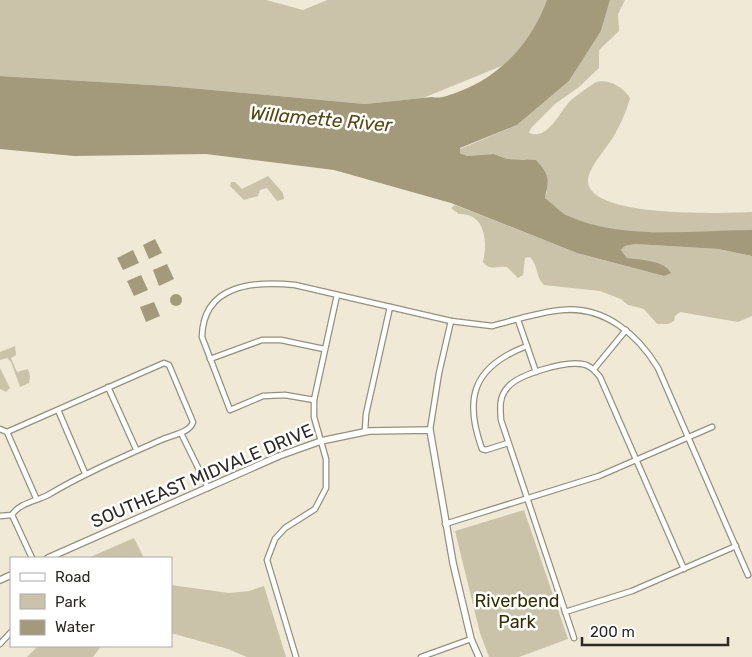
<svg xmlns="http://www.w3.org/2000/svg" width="752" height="657" viewBox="0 0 752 657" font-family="Rubik,sans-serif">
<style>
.green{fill:#cac3aa}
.water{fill:#a39a7c}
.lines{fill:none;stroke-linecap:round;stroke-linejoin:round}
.minor-casing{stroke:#95907e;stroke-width:7}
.tertiary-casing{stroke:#95907e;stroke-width:8}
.minor{stroke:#fff;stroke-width:4.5}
.tertiary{stroke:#fff;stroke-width:5.5}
.labels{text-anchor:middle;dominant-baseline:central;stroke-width:5;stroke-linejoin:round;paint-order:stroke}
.street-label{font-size:18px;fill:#2c2a23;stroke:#fff}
.park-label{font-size:18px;fill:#362c01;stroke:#fff}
.water-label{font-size:19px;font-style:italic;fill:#55470f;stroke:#fff}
</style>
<rect width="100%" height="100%" fill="#efe9d6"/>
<g class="green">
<path d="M 0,0 L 266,0 L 303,10 L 327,0 L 547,0 L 539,22 L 524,44 L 504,65 L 423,98 L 365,104 L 168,86 L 0,76 Z"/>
<path d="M 610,0 L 625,0 L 618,14 L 619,31 L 599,50 L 599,68 L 579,87 L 555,104 L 531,128 L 529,133 C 548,141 560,111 570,101 C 578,94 587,88 596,82 C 609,79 623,87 630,98 C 627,110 621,123 615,134 C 609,145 588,168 588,180 C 586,219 726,213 752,212 L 752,230 C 693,231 620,241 566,215 C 559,211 552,203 545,198 L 547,192 L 525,159 L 507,159 L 494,154 L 467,156 L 460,153 L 460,149 L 517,125 L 569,81 L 601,31 Z"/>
<path d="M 268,176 L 283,193 L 284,199 L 277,201 L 267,188 L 260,190 L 258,196 L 244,200 L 230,186 L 231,182 L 235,182 L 242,189 Z"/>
<path d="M 455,205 L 577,253 L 664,276 L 627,258 L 621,250 L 625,246 L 635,244 L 718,249 L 752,256 L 752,316 L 738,322 L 680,312 L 675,316 L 674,321 L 668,324 L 657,324 L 644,309 L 628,305 L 621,299 L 600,291 L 544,285 C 535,277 539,266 530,257 L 525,258 L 523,275 L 518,278 L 507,267 C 498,266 489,271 483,262 C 488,241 485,213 459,214 L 451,208 Z"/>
<path d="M 15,346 L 16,355 L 11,358 L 17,372 L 28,369 L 30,376 L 29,383 L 20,387 L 11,362 L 7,358 L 0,360 L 0,352 Z"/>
<path d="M 0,368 L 10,388 L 6,392 L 0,389 Z"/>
<path d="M 524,510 L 568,639 L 519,657 L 489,657 L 480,633 L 455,531 Z"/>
<path d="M 134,538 L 144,558 L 88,558 Z"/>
<path d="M 171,585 L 229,593 L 249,591 L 264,586 L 286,657 L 247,657 L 228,649 L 171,633 Z"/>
<path d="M 38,646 L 101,646 L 93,657 L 27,657 Z"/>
</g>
<g class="water">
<path d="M 547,0 L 610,0 L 601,31 L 569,81 L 517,125 L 460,148 L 460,153 L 467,156 L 494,154 L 507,159 L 536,160 C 550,176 549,178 545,198 C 552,203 559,211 566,215 C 623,241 691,230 752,230 L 752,256 L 718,249 L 635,244 L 625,246 L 621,250 L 627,258 C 641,260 664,260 671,273 L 664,276 L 577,253 L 451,203 L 334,170 L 206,154 L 74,156 L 0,149 L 0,76 L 168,86 L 365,104 L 432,97 C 441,99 449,95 458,92 C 500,77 532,42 547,0 Z"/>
<path d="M 155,239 L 162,253 L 149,259 L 143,245 Z"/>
<path d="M 133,250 L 139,263 L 123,270 L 117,258 Z"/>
<path d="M 167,264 L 174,279 L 159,286 L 153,270 Z"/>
<path d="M 141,275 L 148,290 L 134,296 L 127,281 Z"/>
<circle cx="176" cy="300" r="6"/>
<path d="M 154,302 L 160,316 L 146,322 L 140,307 Z"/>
</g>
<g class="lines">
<defs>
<g id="minor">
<path d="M 518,320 L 536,372"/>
<path d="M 210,359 L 262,340 L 281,340 L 324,349"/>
<path d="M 594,369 L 626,330"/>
<path d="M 108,387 L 136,449"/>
<path d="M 314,400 L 285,395 L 263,396 L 230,410 L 202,337 C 203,284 254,281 295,285 L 451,321 L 492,326 C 515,320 539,312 562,310 C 605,306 638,335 658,368 L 748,575"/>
<path d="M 58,410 L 85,473"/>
<path d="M 0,429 L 7,432 L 36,498"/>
<path d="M 430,430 L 439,373 L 451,321"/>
<path d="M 365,431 L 366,414 L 390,307"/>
<path d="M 7,432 L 164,363 L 169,365 L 193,422 C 190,433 171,435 161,440 C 123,457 85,473 48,495 C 37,501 19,503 12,515"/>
<path d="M 181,433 L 208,488"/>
<path d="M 508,443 L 486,450 L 482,449 C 463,397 474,366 527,346"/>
<path d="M 12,515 L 32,558"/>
<path d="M 0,516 L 12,515"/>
<path d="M 445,524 L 599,476 L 712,427"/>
<path d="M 565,612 L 632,591 L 736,546"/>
<path d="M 574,638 L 501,420 C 500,408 499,396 508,387 C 519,374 565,361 582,364 C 590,365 595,371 600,377 L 684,569"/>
<path d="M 0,644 L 11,632"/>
<path d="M 296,657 L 267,560 L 275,539 L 285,528 L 315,509 L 326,488 L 326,459 L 314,417 L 314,400 L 337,295"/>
<path d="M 421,657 L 471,639"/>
</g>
<g id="tertiary">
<path d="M 48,558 L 279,456 L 321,441 L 369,431 L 430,430 L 453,563 L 471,639 L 479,657"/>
<path d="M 0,580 L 11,575"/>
</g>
</defs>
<use href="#minor" class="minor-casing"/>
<use href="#tertiary" class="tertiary-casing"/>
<use href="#minor" class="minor"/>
<use href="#tertiary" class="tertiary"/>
</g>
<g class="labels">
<g class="street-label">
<text transform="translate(202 476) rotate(-23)">SOUTHEAST MIDVALE DRIVE</text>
</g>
<g class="park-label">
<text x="517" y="601">Riverbend<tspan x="517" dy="21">Park</tspan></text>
</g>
<g class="water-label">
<text transform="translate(321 119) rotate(5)">Willamette River</text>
</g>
</g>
<rect x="10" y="557" width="162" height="90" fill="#ffffff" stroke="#abaaa7"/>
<rect x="20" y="573" width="25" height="8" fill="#ffffff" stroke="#abaaa7"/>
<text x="55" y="582" font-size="15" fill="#2c2a23">Road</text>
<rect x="20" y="594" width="25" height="15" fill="#cac3aa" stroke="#abaaa7"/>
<text x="55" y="607" font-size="15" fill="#2c2a23">Park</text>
<rect x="20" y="620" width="25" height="15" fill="#a39a7c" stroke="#abaaa7"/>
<text x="55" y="632" font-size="15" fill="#2c2a23">Water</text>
<path d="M582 637v8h146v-8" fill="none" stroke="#2c2a23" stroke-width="2.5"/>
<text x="590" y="637" font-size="15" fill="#2c2a23" stroke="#ffffff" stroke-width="4" paint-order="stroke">200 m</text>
</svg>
